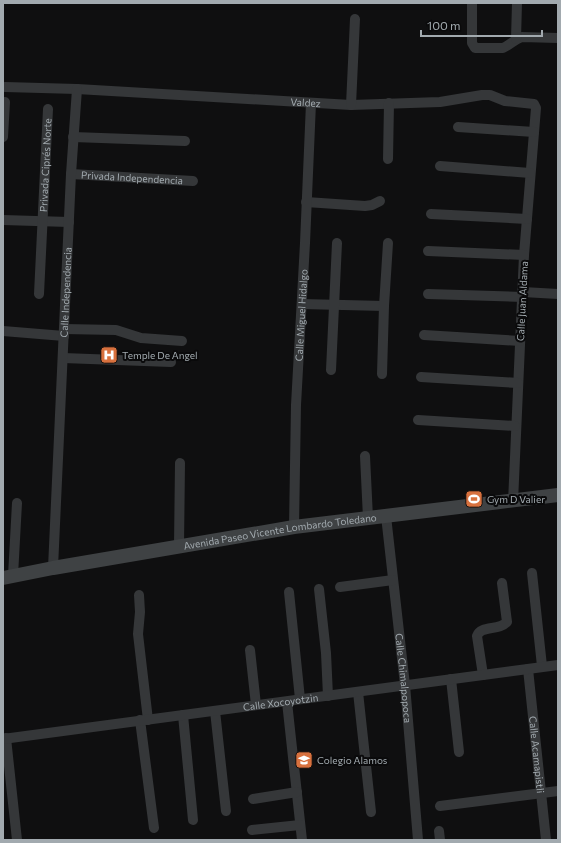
<svg xmlns="http://www.w3.org/2000/svg" width="561" height="843" viewBox="0 0 561 843" font-family="Commissioner,sans-serif">
<style>
.lines{fill:none;stroke-linecap:round;stroke-linejoin:round}
.minor{stroke:#353739;stroke-width:10}
.secondary{stroke:#3f4244;stroke-width:14}
.labels{text-anchor:middle;dominant-baseline:central;stroke-width:4;stroke-linejoin:round;paint-order:stroke}
.street-label{font-size:10px;fill:#a2aaaf;stroke:#0a0a0b}
.poi-label{font-size:10px;fill:#a2aaaf;stroke:#0a0a0b;text-anchor:start}
</style>
<rect width="100%" height="100%" fill="#0f0f10"/>
<g class="lines">
<g class="minor">
<path d="M 472,3 L 472,43 L 475,48 L 503,48 C 510,45 515,39 522,37 L 558,38"/>
<path d="M 516,39 L 517,3"/>
<path id="s1" d="M 5,87 L 77,89 L 351,105 L 440,102 L 482,95 L 490,95 L 505,101 L 534,104 L 536,108 L 524,255 L 513,502"/>
<path d="M 351,105 L 355,19"/>
<path d="M 458,127 L 534,132"/>
<path d="M 3,137 L 5,102"/>
<path d="M 73,137 L 185,141"/>
<path d="M 388,159 L 389,103"/>
<path d="M 440,166 L 530,173"/>
<path id="s2" d="M 71,174 L 193,181"/>
<path d="M 306,202 L 365,206 L 372,205 L 380,201"/>
<path d="M 431,214 L 527,219"/>
<path d="M 3,220 L 69,222"/>
<path d="M 428,251 L 524,255"/>
<path d="M 523,292 L 558,294"/>
<path id="s3" d="M 39,294 L 48,109"/>
<path d="M 428,294 L 523,297"/>
<path d="M 302,304 L 384,306"/>
<path d="M 64,329 L 116,330 L 141,338 L 182,341"/>
<path d="M 3,331 L 64,336"/>
<path d="M 424,335 L 520,341"/>
<path d="M 63,358 L 171,362"/>
<path d="M 331,370 L 337,243"/>
<path d="M 382,374 L 384,306 L 388,243"/>
<path d="M 421,377 L 518,383"/>
<path d="M 418,420 L 515,426"/>
<path d="M 365,456 L 368,518"/>
<path id="s4" d="M 386,516 L 405,685 L 418,840"/>
<path id="s5" d="M 294,527 L 296,405 L 305,243 L 311,103"/>
<path d="M 179,546 L 180,463"/>
<path id="s6" d="M 53,568 L 71,174 L 77,89"/>
<path d="M 532,573 L 542,666"/>
<path d="M 13,576 L 17,503"/>
<path d="M 340,587 L 393,580"/>
<path d="M 319,589 L 326,653 L 328,696"/>
<path d="M 289,592 L 300,699"/>
<path d="M 139,595 L 140,612 L 138,634 L 148,720"/>
<path d="M 250,650 L 256,705"/>
<path id="s7" d="M 528,669 L 546,840"/>
<path d="M 483,675 L 477,636 C 481,625 499,631 507,622 L 502,583"/>
<path d="M 451,679 L 459,752"/>
<path d="M 358,692 L 371,812"/>
<path d="M 287,702 L 302,840"/>
<path d="M 215,711 L 226,811"/>
<path d="M 183,715 L 193,820"/>
<path d="M 140,720 L 154,828"/>
<path d="M 6,738 L 17,840"/>
<path id="s8" d="M 3,739 L 558,665"/>
<path d="M 253,799 L 297,792"/>
<path d="M 440,806 L 558,791"/>
<path d="M 252,830 L 300,825"/>
<path d="M 439,831 L 440,840"/>
</g>
<path class="secondary" id="s9" d="M 3,578 L 53,568 L 294,527 L 558,495"/>
</g>
<defs>
<symbol id="hospital-square" viewBox="-11 -11 22 22"><rect x="-9" y="-9" width="18" height="18" rx="4" fill="#d8713e" stroke="#0a0a0b"/><path d="M-5-5h3v3.5h4V-5h3V5h-3V1.5h-4V5h-3Z" fill="#fff"/></symbol>
<symbol id="stadium-square" viewBox="-11 -11 22 22"><rect x="-9" y="-9" width="18" height="18" rx="4" fill="#d8713e" stroke="#0a0a0b"/><path d="M0-5a6.5 5 0 1 0 0 10a6.5 5 0 1 0 0-10ZM-3.5-1.8h7v3.6h-7Z" fill="#fff"/></symbol>
<symbol id="school-square" viewBox="-11 -11 22 22"><rect x="-9" y="-9" width="18" height="18" rx="4" fill="#d8713e" stroke="#0a0a0b"/><path d="M0-5L7-2L0 1L-7-2ZM-4 1L0 2.5L4 1V4Q0 6-4 4Z" fill="#fff"/></symbol>
</defs>
<g fill-rule="evenodd">
<use href="#hospital-square" x="99" y="345" width="20" height="20"/>
<use href="#stadium-square" x="464" y="489" width="20" height="20"/>
<use href="#school-square" x="294" y="750" width="20" height="20"/>
</g>
<g class="labels">
<g class="street-label">
<text stroke="none"><textPath href="#s1" startOffset="301">Valdez</textPath></text>
<text stroke="none"><textPath href="#s3" startOffset="129">Privada Ciprés Norte</textPath></text>
<text stroke="none"><textPath href="#s2" startOffset="61">Privada Independencia</textPath></text>
<text stroke="none"><textPath href="#s6" startOffset="276">Calle Independencia</textPath></text>
<text transform="translate(522 301) rotate(-87)">Calle Juan Aldama</text>
<text stroke="none"><textPath href="#s5" startOffset="212">Calle Miguel Hidalgo</textPath></text>
<text stroke="none"><textPath href="#s9" startOffset="281">Avenida Paseo Vicente Lombardo Toledano</textPath></text>
<text stroke="none"><textPath href="#s4" startOffset="163">Calle Chimalpopoca</textPath></text>
<text stroke="none"><textPath href="#s8" startOffset="280">Calle Xocoyotzin</textPath></text>
<text stroke="none"><textPath href="#s7" startOffset="86">Calle Acamapistli</textPath></text>
</g>
<g class="poi-label">
<text x="122" y="355">Temple De Angel</text>
<text x="487" y="499">Gym D Valier</text>
<text x="317" y="760">Colegio Alamos</text>
</g>
</g>
<rect width="561" height="843" fill="none" stroke="#a2aaaf" stroke-width="8"/>
<path d="M421 30v6h121v-6" fill="none" stroke="#a2aaaf" stroke-width="2"/>
<text x="427" y="30" font-size="12" fill="#a2aaaf" stroke="#0a0a0b" stroke-width="3" paint-order="stroke">100 m</text>
</svg>
